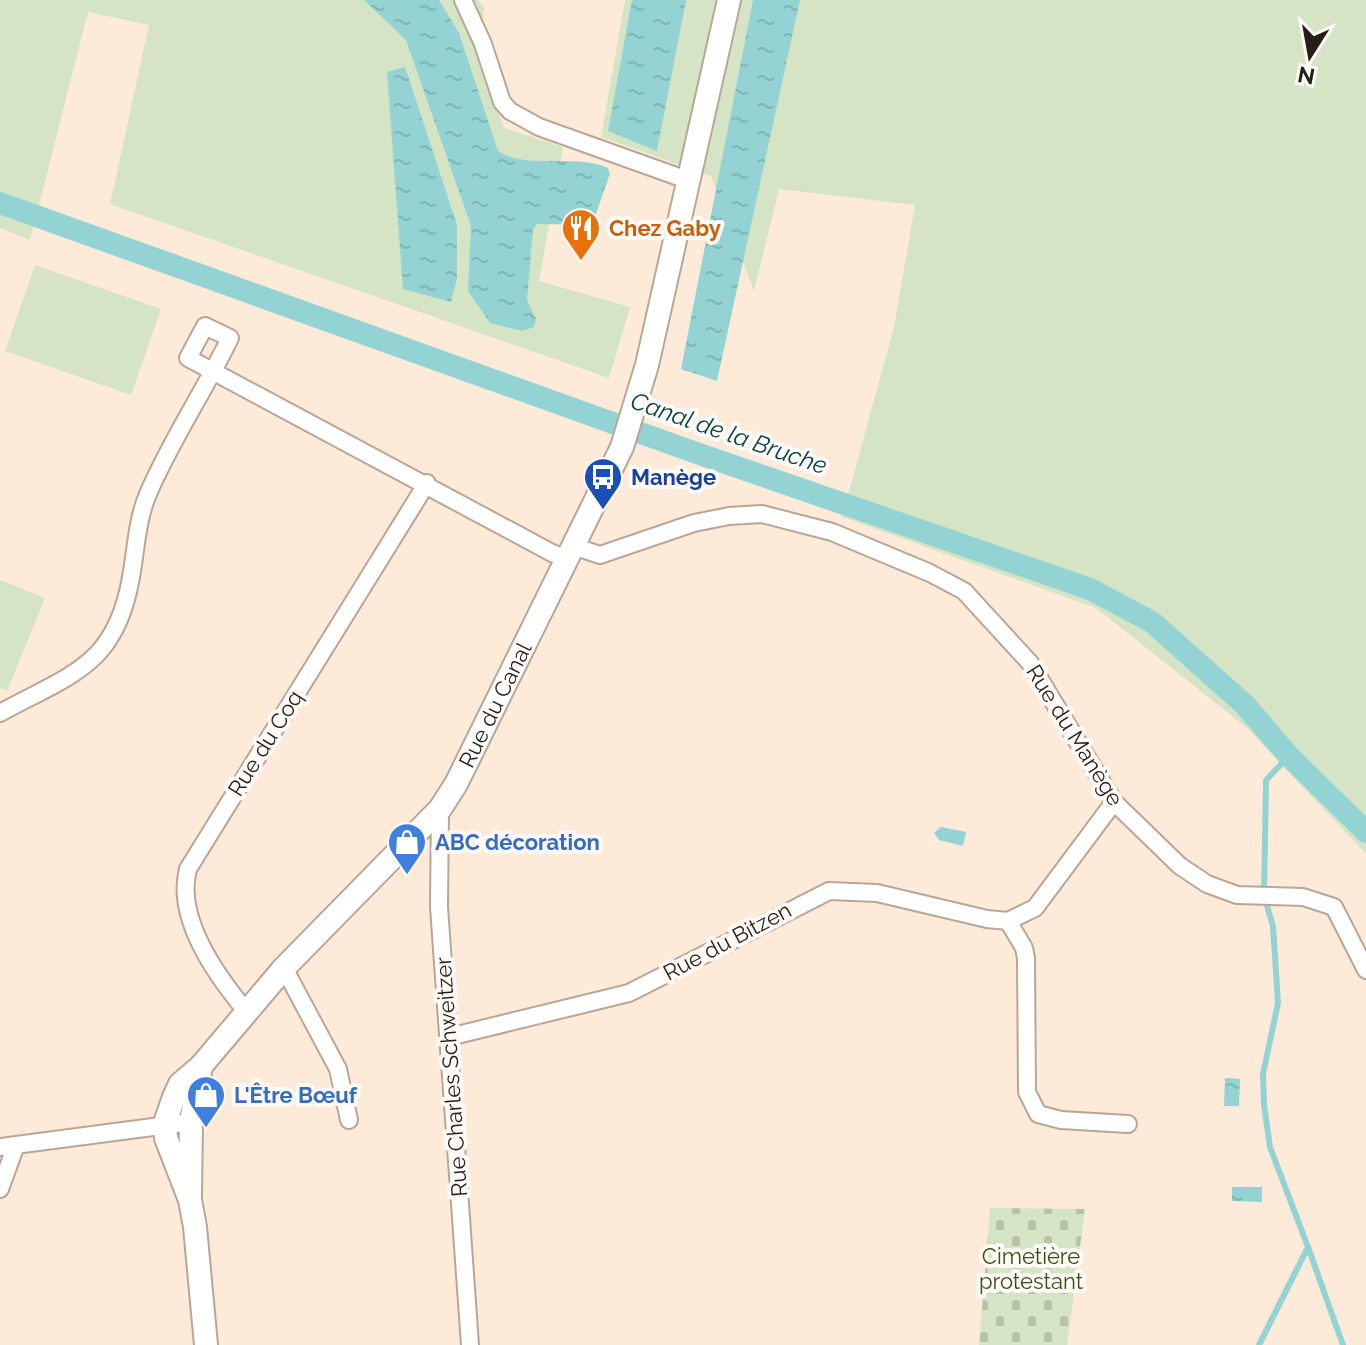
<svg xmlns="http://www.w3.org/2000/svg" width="1366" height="1345" viewBox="0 0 1366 1345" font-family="Raleway,sans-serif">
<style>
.grass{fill:#d4e4c5}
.cemetery{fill:url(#cemetery-stones)}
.water{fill:url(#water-ripples)}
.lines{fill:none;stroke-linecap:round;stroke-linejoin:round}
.stream{stroke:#94d3d3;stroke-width:6}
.canal{stroke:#94d3d3;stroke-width:22}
.street-casing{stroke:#b9a696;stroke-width:20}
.secondary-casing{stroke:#b9a696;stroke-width:26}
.street{stroke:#fff;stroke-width:16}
.secondary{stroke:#fff;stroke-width:22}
.labels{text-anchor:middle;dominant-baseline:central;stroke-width:8;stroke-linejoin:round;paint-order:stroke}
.food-label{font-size:22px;font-weight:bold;fill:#c56008;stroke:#fffaf7;text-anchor:start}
.transit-label{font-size:22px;font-weight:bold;fill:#164399;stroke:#fffaf7;text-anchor:start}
.street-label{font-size:22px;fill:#261f19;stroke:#fffaf7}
.shop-label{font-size:22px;font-weight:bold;fill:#366cbe;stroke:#fffaf7;text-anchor:start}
.park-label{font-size:22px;fill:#375112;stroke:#fffaf7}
.water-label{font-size:24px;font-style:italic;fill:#074344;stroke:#fffaf7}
</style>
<defs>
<pattern id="cemetery-stones" width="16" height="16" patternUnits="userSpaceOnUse" patternTransform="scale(2)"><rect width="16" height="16" fill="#d4e4c5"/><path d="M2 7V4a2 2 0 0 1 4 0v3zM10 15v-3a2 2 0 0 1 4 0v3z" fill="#b6c3a9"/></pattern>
<pattern id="water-ripples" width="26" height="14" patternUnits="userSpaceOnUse" patternTransform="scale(2)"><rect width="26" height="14" fill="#94d3d3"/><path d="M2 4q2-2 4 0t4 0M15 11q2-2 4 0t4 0" fill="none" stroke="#7fb5b5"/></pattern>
</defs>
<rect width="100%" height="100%" fill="#feead9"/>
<g class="grass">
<path d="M 0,0 L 478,0 L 484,8 L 480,63 L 504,128 L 563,147 L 539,281 L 630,307 L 609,378 L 110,204 L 149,25 L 88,12 L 30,240 L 0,228 Z"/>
<path d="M 625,0 L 1366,0 L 1366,854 L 1246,727 L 1096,608 L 842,517 L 894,327 L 915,205 L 779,189 L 754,291 L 711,176 L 601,137 Z"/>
<path d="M 35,265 L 161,309 L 131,395 L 5,351 Z"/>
<path d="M 0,580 L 45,598 L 7,691 L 0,688 Z"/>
</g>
<path class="cemetery" d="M 990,1208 L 1085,1209 L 1067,1345 L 979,1345 Z"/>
<g class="water">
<path d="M 364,0 L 439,0 L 459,33 L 498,151 C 524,170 576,153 608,168 L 610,174 L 592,225 L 537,224 L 533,230 L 527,300 L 536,319 L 534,327 L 522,331 L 490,323 L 468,291 L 471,226 L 406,40 Z"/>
<path d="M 632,0 L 686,0 L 657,151 L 608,131 Z"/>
<path d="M 753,0 L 800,0 L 717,381 L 681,369 Z"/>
<path d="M 405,67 L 457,225 L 457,278 L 451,302 L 403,289 L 387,72 Z"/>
<path d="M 941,827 L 966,832 L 963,846 L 939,840 L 934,833 Z"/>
<path d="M 1225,1078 L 1240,1079 L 1239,1106 L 1224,1106 Z"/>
<path d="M 1232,1187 L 1262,1187 L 1262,1202 L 1232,1201 Z"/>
</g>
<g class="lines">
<g class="stream">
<path d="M 1308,1247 L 1343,1345"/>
<path d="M 1259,1345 L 1308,1247 L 1270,1147 L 1264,1105 L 1263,1074 L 1278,1003 L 1273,926 L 1264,896 L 1266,780 L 1289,756"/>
</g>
<path class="canal" d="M 0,203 L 688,450 L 1090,589 L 1152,622 L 1245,705 L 1289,756 L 1366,832"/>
<defs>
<g id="street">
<path d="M 463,0 L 483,44 L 502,102 L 510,111 L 539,127 L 690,181"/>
<path d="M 573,546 L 600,555 L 694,523 L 729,516 L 762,514 L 832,532 L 930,573 L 964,591 L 1030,663 L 1114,802 L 1180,866 L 1207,884 L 1237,895 L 1303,897 L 1334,907 L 1366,970"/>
<path d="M 0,713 C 71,674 116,666 131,577 C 136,550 137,519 148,494 C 171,440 205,390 230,338 L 205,326 L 188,358 L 214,372 L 552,553 L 567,559"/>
<path d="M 440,809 L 439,907 L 470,1345"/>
<path d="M 1008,921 L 1024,948 L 1026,958 L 1027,1092 L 1038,1114 L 1061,1120 L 1128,1124"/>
<path d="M 284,968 L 338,1069 L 349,1120"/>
<path d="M 246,1011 C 216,975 175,918 188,869 L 427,483"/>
<path d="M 449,1037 L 629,993 L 829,891 L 877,893 L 987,919 L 1008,921 L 1035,908 L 1114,802"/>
<path d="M 0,1147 L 191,1122"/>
<path d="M 0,1189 L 15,1148"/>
</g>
<g id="secondary">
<path d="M 190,1195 L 191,1122 L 201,1066"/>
<path id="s1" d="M 206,1345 L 195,1227 L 190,1200 L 166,1138 L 165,1123 L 174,1097 L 180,1084 L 201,1066 L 284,968 L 440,809 L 456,784 L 622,447 L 647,365 L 729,0"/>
</g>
</defs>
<use href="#street" class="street-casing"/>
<use href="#secondary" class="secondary-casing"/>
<use href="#street" class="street"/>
<use href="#secondary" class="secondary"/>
</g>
<defs>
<symbol id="restaurant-pin" viewBox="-11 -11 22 30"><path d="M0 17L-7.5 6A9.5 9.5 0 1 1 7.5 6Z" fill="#e8710a" stroke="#fffaf7"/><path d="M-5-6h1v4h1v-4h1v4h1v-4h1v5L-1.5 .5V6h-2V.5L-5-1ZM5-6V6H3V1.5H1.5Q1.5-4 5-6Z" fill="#fff"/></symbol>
<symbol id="bus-pin" viewBox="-11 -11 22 30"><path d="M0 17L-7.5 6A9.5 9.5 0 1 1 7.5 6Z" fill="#1a4fb4" stroke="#fffaf7"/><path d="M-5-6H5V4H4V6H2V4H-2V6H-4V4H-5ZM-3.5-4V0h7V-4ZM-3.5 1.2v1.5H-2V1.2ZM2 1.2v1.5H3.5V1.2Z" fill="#fff"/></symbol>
<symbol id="shop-pin" viewBox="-11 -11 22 30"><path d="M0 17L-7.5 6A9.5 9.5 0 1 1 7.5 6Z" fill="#3f7fe0" stroke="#fffaf7"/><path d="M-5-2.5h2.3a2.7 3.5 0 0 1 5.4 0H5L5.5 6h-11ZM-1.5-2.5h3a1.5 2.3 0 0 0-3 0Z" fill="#fff"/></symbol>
</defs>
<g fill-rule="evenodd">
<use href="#restaurant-pin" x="559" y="206" width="44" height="60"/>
<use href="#bus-pin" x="581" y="455" width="44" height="60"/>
<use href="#shop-pin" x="385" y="820" width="44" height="60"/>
<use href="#shop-pin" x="184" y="1073" width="44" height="60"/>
</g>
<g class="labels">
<g class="food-label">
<text x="609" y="228">Chez Gaby</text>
</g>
<g class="transit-label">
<text x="631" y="477">Manège</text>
</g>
<g class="street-label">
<text stroke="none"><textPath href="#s1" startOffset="766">Rue du Canal</textPath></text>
<text transform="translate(1075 735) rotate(58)">Rue du Manège</text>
<text transform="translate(265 743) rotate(-58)">Rue du Coq</text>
<text transform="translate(727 941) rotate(-28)">Rue du Bitzen</text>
<text transform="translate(451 1077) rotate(-94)">Rue Charles Schweitzer</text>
</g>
<g class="shop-label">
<text x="435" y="842">ABC décoration</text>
<text x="234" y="1095">L'Être Bœuf</text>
</g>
<g class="park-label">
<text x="1031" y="1256">Cimetière<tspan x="1031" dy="25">protestant</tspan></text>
</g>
<g class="water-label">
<text transform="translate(729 433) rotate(19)">Canal de la Bruche</text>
</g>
</g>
<g transform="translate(1310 56) rotate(191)" stroke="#fffaf7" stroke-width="6" paint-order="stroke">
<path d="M0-6L14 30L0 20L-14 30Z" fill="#261f19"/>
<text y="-12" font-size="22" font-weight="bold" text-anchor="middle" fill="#261f19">N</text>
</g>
</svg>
